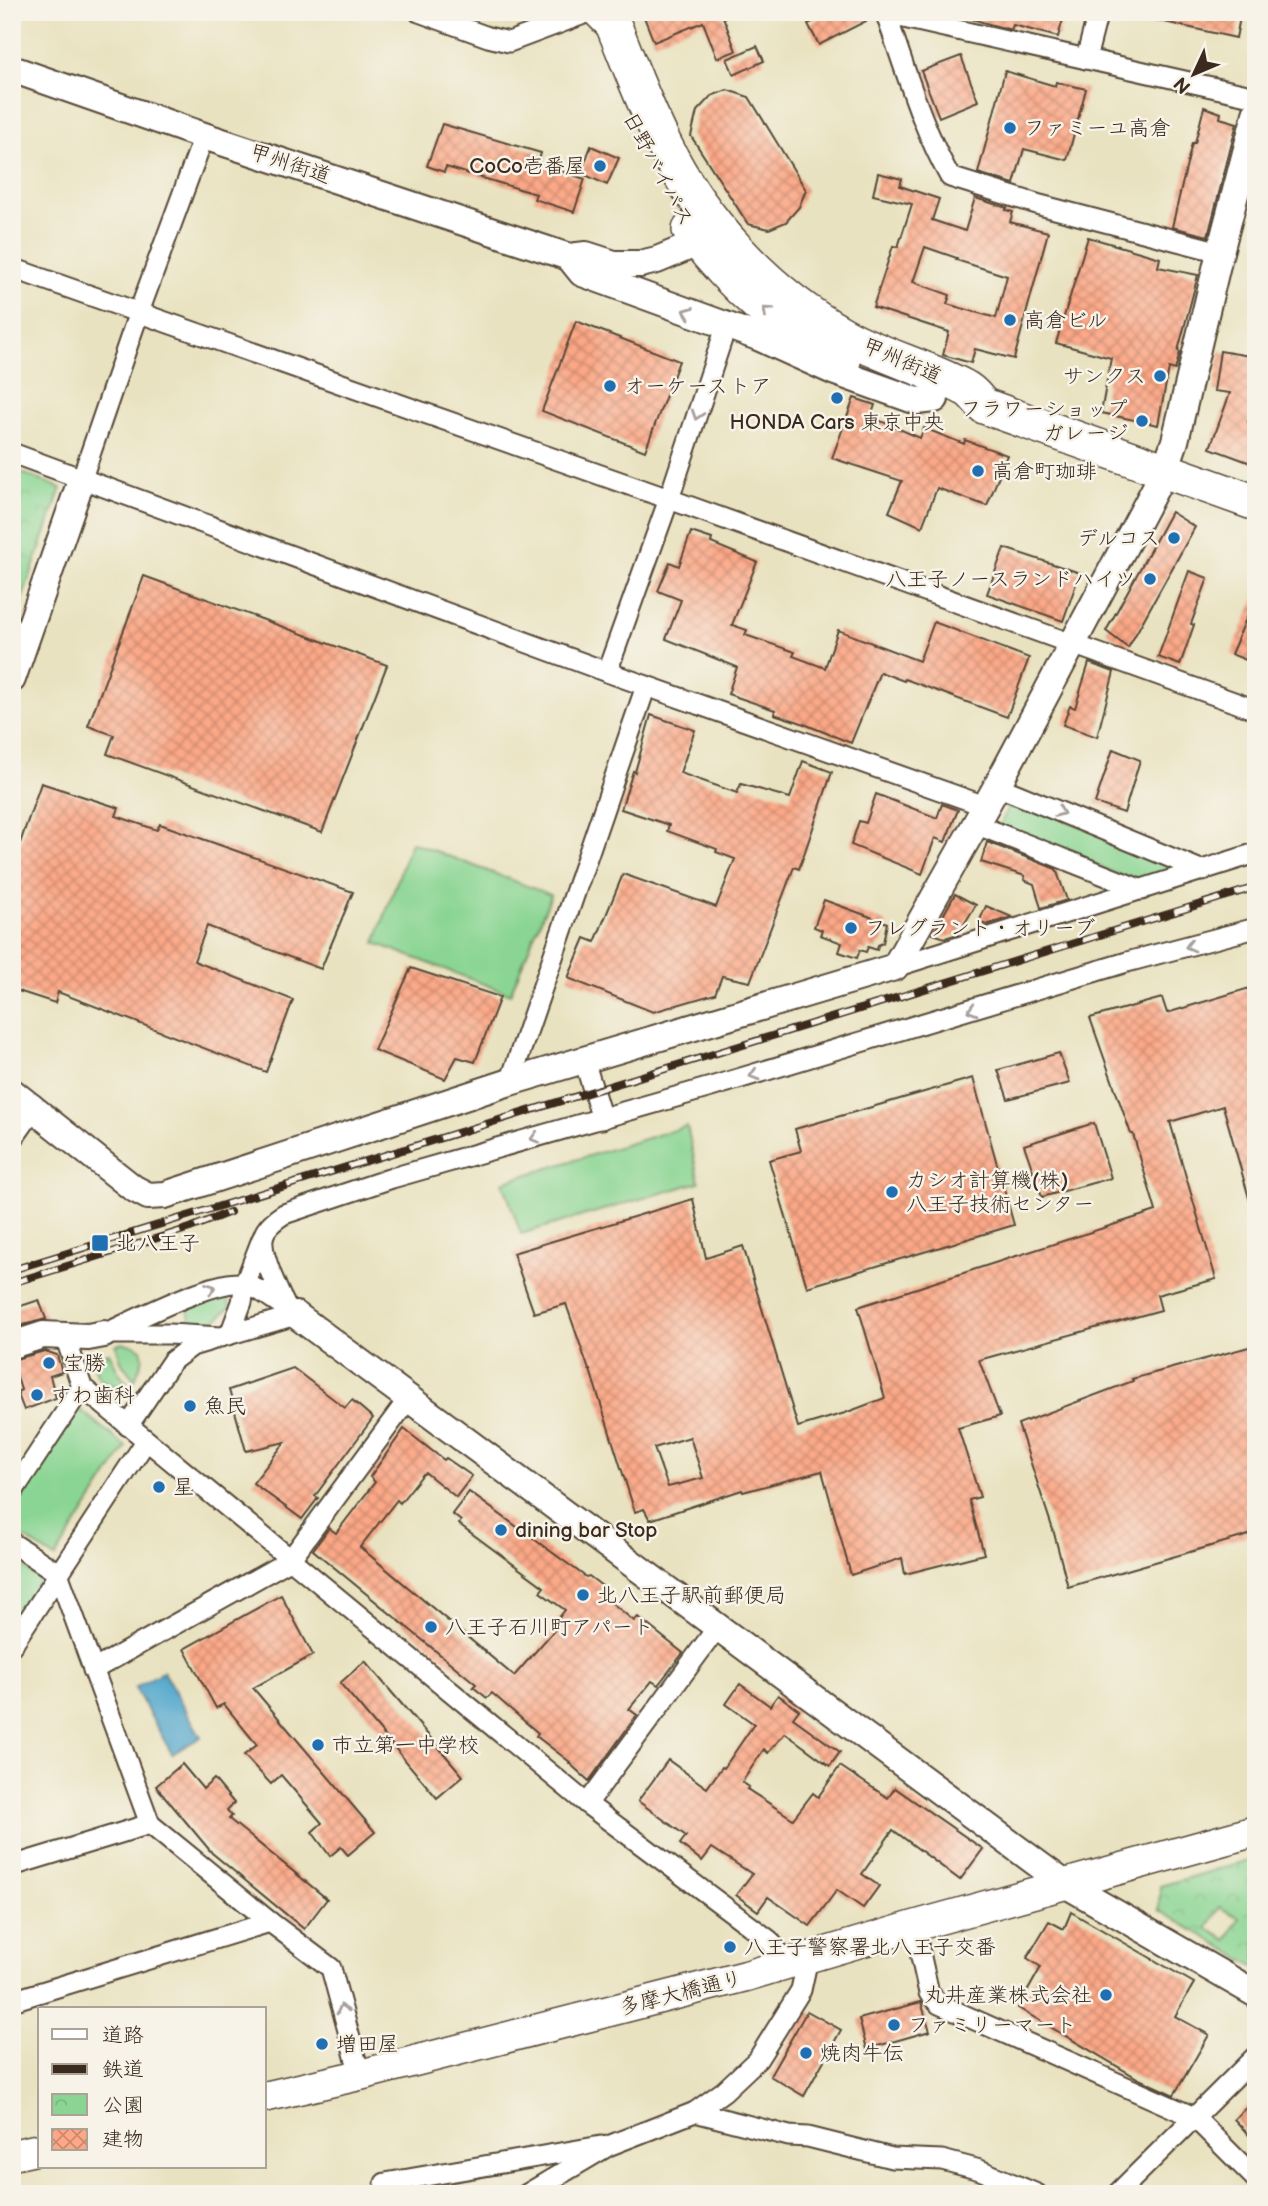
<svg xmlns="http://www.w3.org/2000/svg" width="1268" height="2206" viewBox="0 0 1268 2206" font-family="'Balsamiq Sans','Klee One',sans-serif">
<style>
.grass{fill:#8ad593;stroke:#628058;stroke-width:2}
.park{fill:url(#park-crowns);stroke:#628058;stroke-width:2;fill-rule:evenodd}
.water{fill:#4fa6cc;stroke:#456875;stroke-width:2}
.building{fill:url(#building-cross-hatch);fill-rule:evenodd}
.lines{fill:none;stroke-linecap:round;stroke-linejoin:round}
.street-casing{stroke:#554636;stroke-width:23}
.secondary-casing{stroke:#554636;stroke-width:30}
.primary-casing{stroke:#554636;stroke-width:33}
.highway-casing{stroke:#554636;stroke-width:38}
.street{stroke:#fff;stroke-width:19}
.secondary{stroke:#fff;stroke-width:26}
.primary{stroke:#fff;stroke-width:30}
.highway{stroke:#fff;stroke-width:35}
.rail-casing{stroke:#3b2a1e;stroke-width:8}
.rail{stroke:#f7f3e8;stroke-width:5;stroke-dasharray:16;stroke-linecap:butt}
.oneway{stroke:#a79f9a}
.poi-dot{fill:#1f6fb2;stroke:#f7f3e8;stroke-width:2.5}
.labels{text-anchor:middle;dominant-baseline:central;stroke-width:5;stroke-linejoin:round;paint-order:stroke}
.poi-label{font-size:21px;fill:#3b2a1e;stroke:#f7f3e8;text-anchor:start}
.street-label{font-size:21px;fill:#3b2a1e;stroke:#f7f3e8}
</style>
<defs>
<pattern id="park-crowns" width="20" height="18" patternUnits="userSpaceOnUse" patternTransform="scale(1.75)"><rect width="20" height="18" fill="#8ad593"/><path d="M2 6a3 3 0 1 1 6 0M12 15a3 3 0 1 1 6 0" fill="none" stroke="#78b77e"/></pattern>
<pattern id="building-cross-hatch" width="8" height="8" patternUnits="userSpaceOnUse" patternTransform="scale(1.75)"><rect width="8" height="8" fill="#fca887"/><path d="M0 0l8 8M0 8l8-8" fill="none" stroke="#cd896e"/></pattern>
</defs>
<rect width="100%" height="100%" fill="#f7f3e8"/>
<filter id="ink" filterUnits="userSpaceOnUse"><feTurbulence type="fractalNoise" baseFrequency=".0143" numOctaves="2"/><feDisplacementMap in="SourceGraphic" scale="14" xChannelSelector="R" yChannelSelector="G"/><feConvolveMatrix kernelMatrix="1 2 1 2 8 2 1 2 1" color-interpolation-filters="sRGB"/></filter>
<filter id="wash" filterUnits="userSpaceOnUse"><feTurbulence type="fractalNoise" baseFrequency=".00686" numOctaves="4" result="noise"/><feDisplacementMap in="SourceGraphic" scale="28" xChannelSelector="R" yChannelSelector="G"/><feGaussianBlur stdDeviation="1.57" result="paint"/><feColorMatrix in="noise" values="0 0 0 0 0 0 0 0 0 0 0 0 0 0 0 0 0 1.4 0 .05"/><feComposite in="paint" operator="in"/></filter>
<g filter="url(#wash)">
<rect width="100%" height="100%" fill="#e9e2c0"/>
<g class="grass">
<path d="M 1011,798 L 1182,867 L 1137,882 L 1000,827 Z"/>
<path d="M 411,842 L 551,895 L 510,994 L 375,943 Z"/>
<path d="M 687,1126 L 699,1182 L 521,1234 L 503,1182 Z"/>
<path d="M 211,1297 L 227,1297 L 230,1307 L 215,1321 L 199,1326 L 190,1319 L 188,1308 Z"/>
<path d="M 122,1343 L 134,1345 L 141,1349 L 143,1358 L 135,1380 L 122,1364 L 116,1345 Z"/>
<path d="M 109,1352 L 118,1371 L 130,1387 C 110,1387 89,1381 97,1356 Z"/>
<path d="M 79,1409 L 126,1447 L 55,1558 L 12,1530 L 12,1513 Z"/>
<path d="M 12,1558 L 40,1580 L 12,1624 Z"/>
</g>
<g class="park">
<path d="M 12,469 L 61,488 L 12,628 Z"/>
<path d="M 1256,1858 L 1256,1967 L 1159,1910 L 1160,1886 ZM 1220,1907 L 1239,1918 L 1226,1940 L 1207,1928 Z"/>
</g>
<path class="water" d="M 163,1671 L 201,1737 L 172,1754 L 135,1688 Z"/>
<g id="blocks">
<g class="building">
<path d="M 642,12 L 726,12 L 722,14 L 736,51 L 717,58 L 703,22 L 654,42 Z"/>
<path d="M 833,12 L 873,12 L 874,17 L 819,45 L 808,24 Z"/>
<path d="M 962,12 L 1065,12 L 1058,37 L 1013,25 L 1011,30 L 989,24 L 962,16 Z"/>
<path d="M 1151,12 L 1241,12 L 1236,38 L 1151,19 Z"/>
<path d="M 757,46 L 764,61 L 734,75 L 727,59 Z"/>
<path d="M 961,56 L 978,101 L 939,117 L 921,71 Z"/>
<path d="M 1005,71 L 1055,86 L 1056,82 L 1086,89 L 1067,160 L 1024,149 L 1014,184 L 978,173 Z"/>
<path d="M 727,90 L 749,97 L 806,190 L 799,207 L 786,222 L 769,229 L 748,224 L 691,136 L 697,111 L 711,96 Z"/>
<path d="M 1204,107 L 1221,113 L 1220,118 L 1237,123 L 1208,236 L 1172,227 L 1192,143 L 1195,143 Z"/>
<path d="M 442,124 L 541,153 L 538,164 L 585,179 L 574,212 L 534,199 L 536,194 L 446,167 L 444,172 L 427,166 Z"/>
<path d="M 591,146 L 619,158 L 607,185 L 581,173 Z"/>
<path d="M 878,173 L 902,179 L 900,186 L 939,199 L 932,220 L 965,231 L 975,198 L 1007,208 L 1006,210 L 1013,212 L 1010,222 L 1048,232 L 1014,359 L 975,349 L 971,363 L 943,355 L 949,332 L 873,307 L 893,246 L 898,247 L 912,204 L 873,195 ZM 925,247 L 957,258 L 956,260 L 1007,276 L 996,318 L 947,304 L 950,295 L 913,282 Z"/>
<path d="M 1088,237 L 1160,258 L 1158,267 L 1198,275 L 1178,351 L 1180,352 L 1175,370 L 1169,368 L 1158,425 L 1101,413 L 1111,358 L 1056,343 Z"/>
<path d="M 576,321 L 679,361 L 645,451 L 542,411 Z"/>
<path d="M 1220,351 L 1256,357 L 1256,392 L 1248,422 L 1256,424 L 1256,465 L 1210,448 L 1230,393 L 1214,391 Z"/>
<path d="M 854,398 L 875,405 L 871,417 L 920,438 L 924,428 L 964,444 L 965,440 L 1007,455 L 987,506 L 937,488 L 922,527 L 889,512 L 902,481 L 832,458 Z"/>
<path d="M 1171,512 L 1195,527 L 1128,648 L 1106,631 Z"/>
<path d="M 691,532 L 712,539 L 711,543 L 757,562 L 732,625 L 747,630 L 745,635 L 795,652 L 793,656 L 825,668 L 838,630 L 919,661 L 934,622 L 1029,658 L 1007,717 L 905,679 L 904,681 L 880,672 L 851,743 L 799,722 L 774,714 L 775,710 L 728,694 L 737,667 L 666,639 L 681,600 L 658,591 L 670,562 L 679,566 Z"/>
<path d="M 1004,548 L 1080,573 L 1063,621 L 987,594 Z"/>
<path d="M 1189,571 L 1208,578 L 1191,624 L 1194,625 L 1180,665 L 1158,657 Z"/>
<path d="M 144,576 L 387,665 L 322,832 L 107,754 L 114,735 L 88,726 Z"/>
<path d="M 1256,596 L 1256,664 L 1231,654 Z"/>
<path d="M 1089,663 L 1114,672 L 1097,737 L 1063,725 L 1070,706 L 1075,708 Z"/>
<path d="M 651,715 L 695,730 L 680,773 L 737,793 L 741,784 L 790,798 L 803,761 L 832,772 L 799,869 L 794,867 L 750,982 L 722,976 L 715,994 L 653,1012 L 568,978 L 585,938 L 595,942 L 623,874 L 716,907 L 735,859 L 716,852 L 717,849 L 667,831 L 669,825 L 621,809 L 633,771 L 635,772 Z"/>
<path d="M 1113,749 L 1140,760 L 1124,813 L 1095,803 Z"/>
<path d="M 41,783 L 119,808 L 116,816 L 157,830 L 160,824 L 353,892 L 321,969 L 207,926 L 194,961 L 293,1000 L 266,1072 L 58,992 L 55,1003 L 12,989 L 12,866 Z"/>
<path d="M 876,794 L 937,818 L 942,804 L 958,810 L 945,842 L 935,838 L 922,874 L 851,845 L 859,821 L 866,823 Z"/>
<path d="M 987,842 L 1056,869 L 1067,900 L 1041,908 L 1034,884 L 1024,880 L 1025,876 L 981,862 Z"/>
<path d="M 955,894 L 976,905 L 958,934 L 945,938 L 933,934 Z"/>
<path d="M 824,900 L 887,923 L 883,943 L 878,945 L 877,950 L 868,947 L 866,952 L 860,950 L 857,958 L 839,952 L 842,943 L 820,935 L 822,930 L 814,927 Z"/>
<path d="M 986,906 L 1012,917 L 986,925 L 979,922 Z"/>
<path d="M 411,968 L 500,997 L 475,1062 L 457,1057 L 445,1079 L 374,1050 Z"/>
<path d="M 1256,986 L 1256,1204 L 1251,1205 L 1223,1106 L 1170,1122 L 1216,1279 L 1157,1295 L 1161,1310 L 979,1360 L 1000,1416 L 958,1428 L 980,1497 L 969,1500 L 984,1554 L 905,1574 L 902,1558 L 851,1575 L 822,1471 L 743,1492 L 742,1490 L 650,1520 L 644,1509 L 635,1512 L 590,1370 L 589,1370 L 566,1304 L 534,1313 L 513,1253 L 693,1199 L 706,1258 L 743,1246 L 798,1427 L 845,1413 L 885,1398 L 858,1307 L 1156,1211 L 1133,1134 L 1131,1134 L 1090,1018 L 1162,998 L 1167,1013 ZM 690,1437 L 703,1478 L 668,1487 L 654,1448 Z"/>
<path d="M 1059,1053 L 1070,1083 L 1008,1099 L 998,1070 Z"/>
<path d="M 973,1078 L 1014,1225 L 807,1287 L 769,1160 L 801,1151 L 795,1129 Z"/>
<path d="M 1094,1123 L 1111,1178 L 1042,1197 L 1024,1145 Z"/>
<path d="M 39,1300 L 46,1319 L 12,1328 L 12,1309 Z"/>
<path d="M 1256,1345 L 1256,1533 L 1068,1587 L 1054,1533 L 1018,1424 L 1133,1381 L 1132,1379 Z"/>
<path d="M 45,1351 L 57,1355 L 62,1372 L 50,1376 L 56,1398 L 24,1410 L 17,1392 L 21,1390 L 12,1360 Z"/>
<path d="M 293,1368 L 345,1408 L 352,1400 L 373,1418 L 315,1496 L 318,1498 L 302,1519 L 253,1483 L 285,1442 L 246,1451 L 229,1390 Z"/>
<path d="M 404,1429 L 444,1460 L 446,1458 L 472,1476 L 456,1497 L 426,1473 L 423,1474 L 400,1503 L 397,1500 L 360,1547 L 514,1676 L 557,1627 L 554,1624 L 565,1610 L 540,1592 L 544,1587 L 459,1524 L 461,1521 L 452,1514 L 469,1492 L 586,1577 L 589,1576 L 606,1589 L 601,1594 L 634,1621 L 638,1617 L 683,1653 L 658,1685 L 652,1681 L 629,1709 L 637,1715 L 589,1781 L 569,1763 L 570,1762 L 536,1736 L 538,1733 L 492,1693 L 487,1698 L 473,1687 L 476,1684 L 313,1550 L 329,1528 L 336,1533 L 375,1482 L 370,1477 Z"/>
<path d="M 281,1595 L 313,1655 L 253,1688 L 375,1832 L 348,1855 L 341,1847 L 330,1856 L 312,1832 L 322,1823 L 281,1775 L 271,1784 L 244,1755 L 257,1745 L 224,1704 L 216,1708 L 184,1649 Z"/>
<path d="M 365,1661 L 463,1776 L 437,1798 L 340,1683 Z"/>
<path d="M 740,1684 L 770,1706 L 778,1695 L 799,1710 L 793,1718 L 840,1752 L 830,1766 L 785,1733 L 768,1753 L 764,1749 L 742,1782 L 749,1787 L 747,1789 L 793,1819 L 813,1793 L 818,1797 L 840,1766 L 888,1798 L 895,1788 L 983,1849 L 960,1880 L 893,1830 L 862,1874 L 879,1886 L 863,1908 L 837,1890 L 810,1926 L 768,1897 L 758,1911 L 736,1895 L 752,1874 L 712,1848 L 702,1861 L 680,1844 L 686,1836 L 638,1801 L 668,1760 L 707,1788 L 722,1767 L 724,1768 L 754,1724 L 726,1704 Z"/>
<path d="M 182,1764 L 203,1789 L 214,1779 L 234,1803 L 227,1810 L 232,1816 L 229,1819 L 327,1899 L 304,1929 L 212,1853 L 156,1786 Z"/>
<path d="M 1071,1912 L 1194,1983 L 1175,2016 L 1209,2035 L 1174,2095 L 1139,2079 L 1018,2008 L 1041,1967 L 1027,1958 L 1049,1921 L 1064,1929 Z"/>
<path d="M 921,2002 L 930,2031 L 867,2049 L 859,2019 Z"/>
<path d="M 807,2011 L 841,2030 L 804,2096 L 770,2076 Z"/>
<path d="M 1256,2098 L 1256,2143 L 1234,2119 Z"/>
</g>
</g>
</g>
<g filter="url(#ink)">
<use href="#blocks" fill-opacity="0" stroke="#554636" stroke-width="2"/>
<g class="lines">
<defs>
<g id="street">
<path d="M 419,12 L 488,37 L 509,42 L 589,12"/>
<path d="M 885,12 C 905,67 921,126 950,177 L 1040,205 L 1220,252"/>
<path d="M 886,14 L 1256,97"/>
<path d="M 1086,59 L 1098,12"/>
<path d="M 12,268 L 669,499 L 1256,710"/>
<path d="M 12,453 L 607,672 L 985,806"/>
<path d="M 82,478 L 139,312 L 204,136"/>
<path d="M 607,672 L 669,499 L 726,327"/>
<path d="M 997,786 L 1203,871"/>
<path d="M 975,824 L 1142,890"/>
<path d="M 895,967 L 1256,853"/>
<path d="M 584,1060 L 602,1119"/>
<path d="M 510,1082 L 646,686"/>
<path d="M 287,1309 C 279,1294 261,1255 263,1239 C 264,1228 276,1219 284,1214 L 392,1178 L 711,1087 L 1127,962 L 1256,928"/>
<path d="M 104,1334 C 131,1322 221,1275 246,1284 C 259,1288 276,1302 288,1309"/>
<path d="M 112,1334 L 169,1334 L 221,1337 L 296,1315"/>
<path d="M 230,1334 L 242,1302 L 245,1283 L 262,1239"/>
<path d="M 65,1336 L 82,1387 L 587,1804 L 769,1940 L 788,1964"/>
<path d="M 128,1426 L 172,1361 L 192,1346 L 212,1340"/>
<path d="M 12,1493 L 82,1387"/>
<path d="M 12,1543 L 58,1573 L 150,1824 L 270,1922 L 331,1968 L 360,2075"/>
<path d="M 12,1645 L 146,1441"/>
<path d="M 93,1670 L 290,1560 L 409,1398"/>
<path d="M 587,1804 L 717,1628"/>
<path d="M 12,1866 L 150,1824"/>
<path d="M 914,1926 L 929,1993 L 939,2004 L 1194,2117 L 1256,2179"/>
<path d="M 12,2001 L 270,1922"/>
<path d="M 695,2112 L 789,2136 L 808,2137 L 892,2158 L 942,2160 L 980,2170 L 1037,2194"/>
<path d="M 385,2183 L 601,2146"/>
<path d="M 527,2194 L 608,2146 L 695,2112 L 724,2091 L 758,2059 L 801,1990 L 808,1958"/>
<path d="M 1117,2194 L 1256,2056"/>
</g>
<g id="secondary">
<path d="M 12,69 L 204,136 L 569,257 L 586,255 L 614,264 L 640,264 L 657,260 L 717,235"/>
<path d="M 569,257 L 582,273 L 758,337 L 833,371 L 917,401 L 935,399"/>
<path d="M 12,679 L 82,478"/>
<path d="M 12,1092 L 133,1188 L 148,1196 L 165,1195 L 510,1082 L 895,967 L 997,786 L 1165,470 L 1175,441 L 1220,252 L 1256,114"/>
<path d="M 12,1134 L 31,1107"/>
<path d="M 296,1315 L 1065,1884 L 1256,1994"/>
<path d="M 12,1345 L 43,1335 L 88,1337 L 104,1334"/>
</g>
<g id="primary">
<path d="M 264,2097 L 360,2075 L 746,1976 L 914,1926 L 1256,1831"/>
<path d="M 12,2155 L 40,2149"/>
</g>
<g id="highway">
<path d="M 601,12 L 613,24 C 629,63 644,104 663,142 C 700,219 767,292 842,334 C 881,356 926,367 965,388 C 972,391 978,400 984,406 L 1256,503"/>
<path d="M 690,230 C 728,283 784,333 843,361"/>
</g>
</defs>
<use href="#street" class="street-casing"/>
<use href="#secondary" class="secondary-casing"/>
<use href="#primary" class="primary-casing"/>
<use href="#highway" class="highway-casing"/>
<use href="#street" class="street"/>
<use href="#secondary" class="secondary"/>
<use href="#primary" class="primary"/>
<use href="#highway" class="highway"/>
<defs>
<g id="rail">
<path d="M 12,1270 L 1256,887"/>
<path d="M 12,1283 L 190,1228 L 230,1212"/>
</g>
</defs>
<use href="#rail" class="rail-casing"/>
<use href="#rail" class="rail"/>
</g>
<defs><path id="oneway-chevron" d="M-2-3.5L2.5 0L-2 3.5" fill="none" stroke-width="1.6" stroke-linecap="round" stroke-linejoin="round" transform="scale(1.75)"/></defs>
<g class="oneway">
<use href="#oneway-chevron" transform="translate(767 311) rotate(-139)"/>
<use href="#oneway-chevron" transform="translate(688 312) rotate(-159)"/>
<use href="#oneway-chevron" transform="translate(697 415) rotate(108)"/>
<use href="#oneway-chevron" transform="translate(1060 812) rotate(22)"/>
<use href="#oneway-chevron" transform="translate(1190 946) rotate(165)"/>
<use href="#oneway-chevron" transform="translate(972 1010) rotate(164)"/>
<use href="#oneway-chevron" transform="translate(754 1075) rotate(164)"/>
<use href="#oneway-chevron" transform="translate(535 1138) rotate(164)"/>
<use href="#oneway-chevron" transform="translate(211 1288) rotate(-20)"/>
<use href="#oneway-chevron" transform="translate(342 2009) rotate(-105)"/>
</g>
</g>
<g class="poi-dot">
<circle cx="1010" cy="128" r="7"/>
<circle cx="600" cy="166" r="7"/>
<circle cx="1010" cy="320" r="7"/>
<circle cx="1160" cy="376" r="7"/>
<circle cx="610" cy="386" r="7"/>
<circle cx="837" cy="398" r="7"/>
<circle cx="1142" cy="421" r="7"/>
<circle cx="978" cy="471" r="7"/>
<circle cx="1174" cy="538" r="7"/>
<circle cx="1150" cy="579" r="7"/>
<circle cx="851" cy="928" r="7"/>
<circle cx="892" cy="1192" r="7"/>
<rect x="91" y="1234" width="18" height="18" rx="3.5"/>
<circle cx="49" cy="1363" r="7"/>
<circle cx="37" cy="1395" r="7"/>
<circle cx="190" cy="1406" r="7"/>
<circle cx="159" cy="1487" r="7"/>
<circle cx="501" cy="1530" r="7"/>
<circle cx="583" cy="1595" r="7"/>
<circle cx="431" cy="1627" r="7"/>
<circle cx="318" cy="1745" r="7"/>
<circle cx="730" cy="1947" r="7"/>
<circle cx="1106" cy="1995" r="7"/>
<circle cx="894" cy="2025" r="7"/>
<circle cx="322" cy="2044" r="7"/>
<circle cx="806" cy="2053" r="7"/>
</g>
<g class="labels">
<g class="poi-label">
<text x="1024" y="128">ファミーユ高倉</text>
<text x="586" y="166" text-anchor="end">CoCo壱番屋</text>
<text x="1024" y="320">高倉ビル</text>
<text x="1146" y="376" text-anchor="end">サンクス</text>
<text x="624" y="386">オーケーストア</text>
<text x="1128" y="409" text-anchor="end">フラワーショップ<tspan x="1128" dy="24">ガレージ</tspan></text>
<text x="837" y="422" text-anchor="middle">HONDA Cars 東京中央</text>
<text x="992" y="471">高倉町珈琲</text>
<text x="1160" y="538" text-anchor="end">デルコス</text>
<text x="1136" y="579" text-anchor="end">八王子ノースランドハイツ</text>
<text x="865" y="928">フレグラント・オリーブ</text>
<text x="906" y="1180">カシオ計算機(株)<tspan x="906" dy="24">八王子技術センター</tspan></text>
<text x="116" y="1243">北八王子</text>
<text x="63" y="1363">宝勝</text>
<text x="51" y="1395">すわ歯科</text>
<text x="204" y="1406">魚民</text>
<text x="173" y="1487">星</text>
<text x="515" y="1530">dining bar Stop</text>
<text x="597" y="1595">北八王子駅前郵便局</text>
<text x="445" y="1627">八王子石川町アパート</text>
<text x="332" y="1745">市立第一中学校</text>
<text x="744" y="1947">八王子警察署北八王子交番</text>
<text x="1092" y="1995" text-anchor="end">丸井産業株式会社</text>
<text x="908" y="2025">ファミリーマート</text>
<text x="336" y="2044">増田屋</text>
<text x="820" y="2053">焼肉牛伝</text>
</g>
<g class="street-label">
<text transform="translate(290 164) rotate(18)">甲州街道</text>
<text transform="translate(658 169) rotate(62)">日野バイパス</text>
<text transform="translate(902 361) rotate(23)">甲州街道</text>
<text transform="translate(681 1993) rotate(-14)">多摩大橋通り</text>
</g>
</g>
<rect width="1268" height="2206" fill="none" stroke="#f7f3e8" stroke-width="42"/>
<rect x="38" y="2007" width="228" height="161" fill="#f7f3e8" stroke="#aca397" stroke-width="2"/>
<rect x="52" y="2029" width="35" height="10" fill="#ffffff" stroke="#aca397" stroke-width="2"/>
<text x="102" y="2042" font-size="21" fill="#3b2a1e">道路</text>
<rect x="52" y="2064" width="35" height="10" fill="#3b2a1e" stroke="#aca397" stroke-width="2"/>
<text x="102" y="2076" font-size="21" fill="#3b2a1e">鉄道</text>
<rect x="52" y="2094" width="35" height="21" fill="url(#park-crowns)" stroke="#aca397" stroke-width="2"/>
<text x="102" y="2112" font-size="21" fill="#3b2a1e">公園</text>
<rect x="52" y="2129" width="35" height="21" fill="url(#building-cross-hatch)" stroke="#aca397" stroke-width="2"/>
<text x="102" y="2146" font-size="21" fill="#3b2a1e">建物</text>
<g transform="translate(1194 74) rotate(226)" stroke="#f7f3e8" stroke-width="5" paint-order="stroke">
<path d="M0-5L12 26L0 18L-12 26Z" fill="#3b2a1e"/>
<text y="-10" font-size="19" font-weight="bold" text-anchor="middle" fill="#3b2a1e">N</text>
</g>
</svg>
